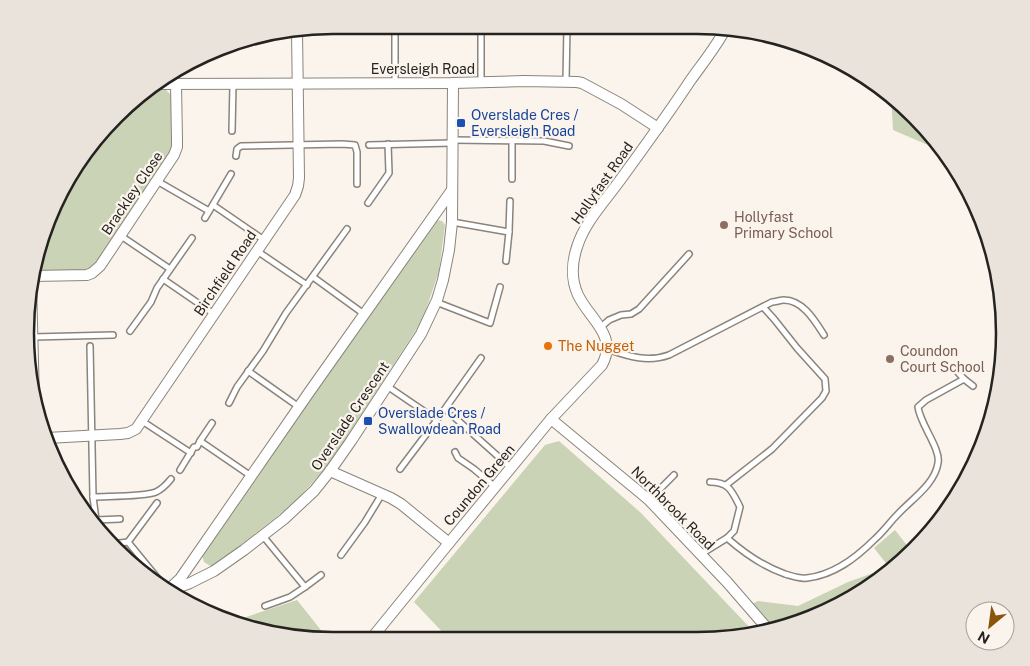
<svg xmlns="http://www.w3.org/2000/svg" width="1030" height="666" viewBox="0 0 1030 666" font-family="'Public Sans',sans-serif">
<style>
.green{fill:#cad3b5}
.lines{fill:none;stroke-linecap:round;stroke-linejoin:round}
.lane-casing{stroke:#8a847c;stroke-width:8}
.street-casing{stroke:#8a847c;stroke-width:12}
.lane{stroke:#fff;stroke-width:5}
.street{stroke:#fff;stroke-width:10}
.transit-dot{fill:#1a4fb4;stroke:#fbf4ec;stroke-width:2}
.education-dot{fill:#8d6e63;stroke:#fbf4ec;stroke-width:2}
.food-dot{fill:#e8710a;stroke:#fbf4ec;stroke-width:2}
.labels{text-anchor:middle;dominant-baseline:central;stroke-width:4.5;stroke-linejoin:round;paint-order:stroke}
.street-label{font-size:14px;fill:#252320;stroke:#fbf4ec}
.transit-label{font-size:14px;fill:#164399;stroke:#fbf4ec;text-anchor:start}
.education-label{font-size:14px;fill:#785e54;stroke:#fbf4ec;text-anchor:start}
.food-label{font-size:14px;fill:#c56008;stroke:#fbf4ec;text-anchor:start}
.rim{fill:none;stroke:#252320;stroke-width:2.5}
</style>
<rect width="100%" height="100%" fill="#fbf4ec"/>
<g class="green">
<path d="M 151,87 L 164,88 L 171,95 L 172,145 L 170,154 L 96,263 L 91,269 L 84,271 L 41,271 L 35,267 L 41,234 L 88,146 Z"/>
<path d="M 891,95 L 900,101 L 937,149 L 893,130 Z"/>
<path d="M 436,220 L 442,221 L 445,225 L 439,271 L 423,319 L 330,463 L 294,503 L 228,555 L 212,567 L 204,562 L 202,555 Z"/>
<path d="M 559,441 L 641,513 L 753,631 L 717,640 L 449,639 L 414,602 L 545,445 Z"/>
<path d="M 895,530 L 909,548 L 908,551 L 889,567 L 874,548 Z"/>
<path d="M 887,568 L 833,609 L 771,626 L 752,604 L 758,601 L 798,606 L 848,582 Z"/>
<path d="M 297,600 L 328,639 L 293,638 L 231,622 Z"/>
</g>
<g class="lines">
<defs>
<g id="lane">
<path d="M 395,25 L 395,83"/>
<path d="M 566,81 L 567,27"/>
<path d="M 481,82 L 481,26"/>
<path d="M 232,131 L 233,84"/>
<path d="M 453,140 L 544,141 L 569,146"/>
<path d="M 369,145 L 452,143"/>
<path d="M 236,156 L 237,149 L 241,146 L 342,144 L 355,145 L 357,152 L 357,184"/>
<path d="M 512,179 L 512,141"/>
<path d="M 157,181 L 209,211"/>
<path d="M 368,203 L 389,173 L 388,144"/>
<path d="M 213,205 L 264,240"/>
<path d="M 205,218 L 231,174"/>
<path d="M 452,222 L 509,232 L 506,261"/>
<path d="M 509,232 L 510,201"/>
<path d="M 121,236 L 170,269"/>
<path d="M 257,251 L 307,285"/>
<path d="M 313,277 L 364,314"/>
<path d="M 163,279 L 214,314"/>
<path d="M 436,302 L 490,323 L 500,287"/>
<path d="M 601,327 L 609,320 L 621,315 L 631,314 L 639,309 L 689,254"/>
<path d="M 130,331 L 151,302 L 157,288 L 192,238"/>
<path d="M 33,337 L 113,335"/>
<path d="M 90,346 L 93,497 L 96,520 L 120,519"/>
<path d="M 607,349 C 628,356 647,363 669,355 L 772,302 C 776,302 780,300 784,300 C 803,300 815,321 824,335"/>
<path d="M 955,369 L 964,379"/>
<path d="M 248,371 L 299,407"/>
<path d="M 387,386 L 437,420"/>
<path d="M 229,403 L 237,387 L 263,351 L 286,313 L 347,229"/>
<path d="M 453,416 L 511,468"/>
<path d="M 142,421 L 191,453"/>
<path d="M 200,441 L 212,423"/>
<path d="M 455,452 L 458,458 L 474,469 L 495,487"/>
<path d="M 400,469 L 437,420 L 481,358"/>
<path d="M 180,470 L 194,447 L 197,447 L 200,441 L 251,476"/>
<path d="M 726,485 L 772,449 L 822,398 L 826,391 L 825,379 L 797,348 L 774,319 L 763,307"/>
<path d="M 93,497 C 108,496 143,497 156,492 C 162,489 167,484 171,479"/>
<path d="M 649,500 L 674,475"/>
<path d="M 263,536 L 305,587 L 321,575"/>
<path d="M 727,538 C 744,553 762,566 785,574 C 792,576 799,579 807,578 C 834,575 856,558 875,539 C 884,531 890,522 898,514 C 912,499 935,484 938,463 C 941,449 920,424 918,407 L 926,400 L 964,379 L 973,386"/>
<path d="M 128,542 L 157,503"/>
<path d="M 112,544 L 128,542 L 164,586"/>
<path d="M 701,554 L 727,538 L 734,531 L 740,507 C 732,491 729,482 710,482"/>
<path d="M 341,555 L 365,522 L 382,494"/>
<path d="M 265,606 L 290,597 L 305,587"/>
</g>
<g id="street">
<path d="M 154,84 L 453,83 L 524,81 L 577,82 L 582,83 L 621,104 L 658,128"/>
<path d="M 33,276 L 87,275 L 92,273 L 100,266 L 174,155 L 177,147 L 177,140 L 176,84"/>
<path d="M 31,285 L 34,401"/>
<path d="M 551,419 L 649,500 L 727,582 L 766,627"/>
<path d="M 47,438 L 120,434 L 128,433 L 136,429 L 295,195 L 298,186 L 299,178 L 297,31"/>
<path d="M 330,471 L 391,498 L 401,504 L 449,543"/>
<path d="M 169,589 L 180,579 L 310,391 L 452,190"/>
<path d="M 171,590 L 190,583 L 214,571 L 244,550 L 284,519 L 314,491 L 330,471 L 351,441 L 421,334 L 437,300 L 443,280 L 449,250 L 452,222 L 453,83"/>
<path d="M 371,639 L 449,543 L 551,419 L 602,365 C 618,335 590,320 578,295 C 571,280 572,262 577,247 C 584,224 603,203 618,183 C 642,150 667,116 690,81 C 702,64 716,47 726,28"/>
</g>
</defs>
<use href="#lane" class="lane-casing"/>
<use href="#street" class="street-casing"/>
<use href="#lane" class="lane"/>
<use href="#street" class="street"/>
</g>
<g class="transit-dot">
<rect x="456" y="118" width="10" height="10" rx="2.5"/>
<rect x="363" y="416" width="10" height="10" rx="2.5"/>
</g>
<g class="education-dot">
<circle cx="724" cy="225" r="5"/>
<circle cx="890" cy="359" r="5"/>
</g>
<circle class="food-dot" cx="548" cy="346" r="5"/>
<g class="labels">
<g class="street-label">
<text x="423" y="69">Eversleigh Road</text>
<text transform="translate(602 183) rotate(-55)">Hollyfast Road</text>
<text transform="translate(132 193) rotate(-56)">Brackley Close</text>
<text transform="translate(225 273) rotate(-56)">Birchfield Road</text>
<text transform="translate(350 416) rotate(-56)">Overslade Crescent</text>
<text transform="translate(479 485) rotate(-50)">Coundon Green</text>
<text transform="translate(673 508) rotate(45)">Northbrook Road</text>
</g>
<g class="transit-label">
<text x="471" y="115">Overslade Cres /<tspan x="471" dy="16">Eversleigh Road</tspan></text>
<text x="378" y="413">Overslade Cres /<tspan x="378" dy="16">Swallowdean Road</tspan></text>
</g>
<g class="education-label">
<text x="734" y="217">Hollyfast<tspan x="734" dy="16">Primary School</tspan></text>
<text x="900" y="351">Coundon<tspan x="900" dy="16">Court School</tspan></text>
</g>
<g class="food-label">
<text x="558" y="346">The Nugget</text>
</g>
</g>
<path d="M0 0H1030V666H0ZM333 34H697A299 299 0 0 1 996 333V333A299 299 0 0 1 697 632H333A299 299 0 0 1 34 333V333A299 299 0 0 1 333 34Z" fill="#eae3dc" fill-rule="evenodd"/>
<path class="rim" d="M333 34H697A299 299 0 0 1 996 333V333A299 299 0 0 1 697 632H333A299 299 0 0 1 34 333V333A299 299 0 0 1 333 34Z"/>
<g transform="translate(990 626) rotate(209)"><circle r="24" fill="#fbf4ec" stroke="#a5a09a"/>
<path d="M0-4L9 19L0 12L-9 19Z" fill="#8c530a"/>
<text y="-8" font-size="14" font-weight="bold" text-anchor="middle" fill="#252320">N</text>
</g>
</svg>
